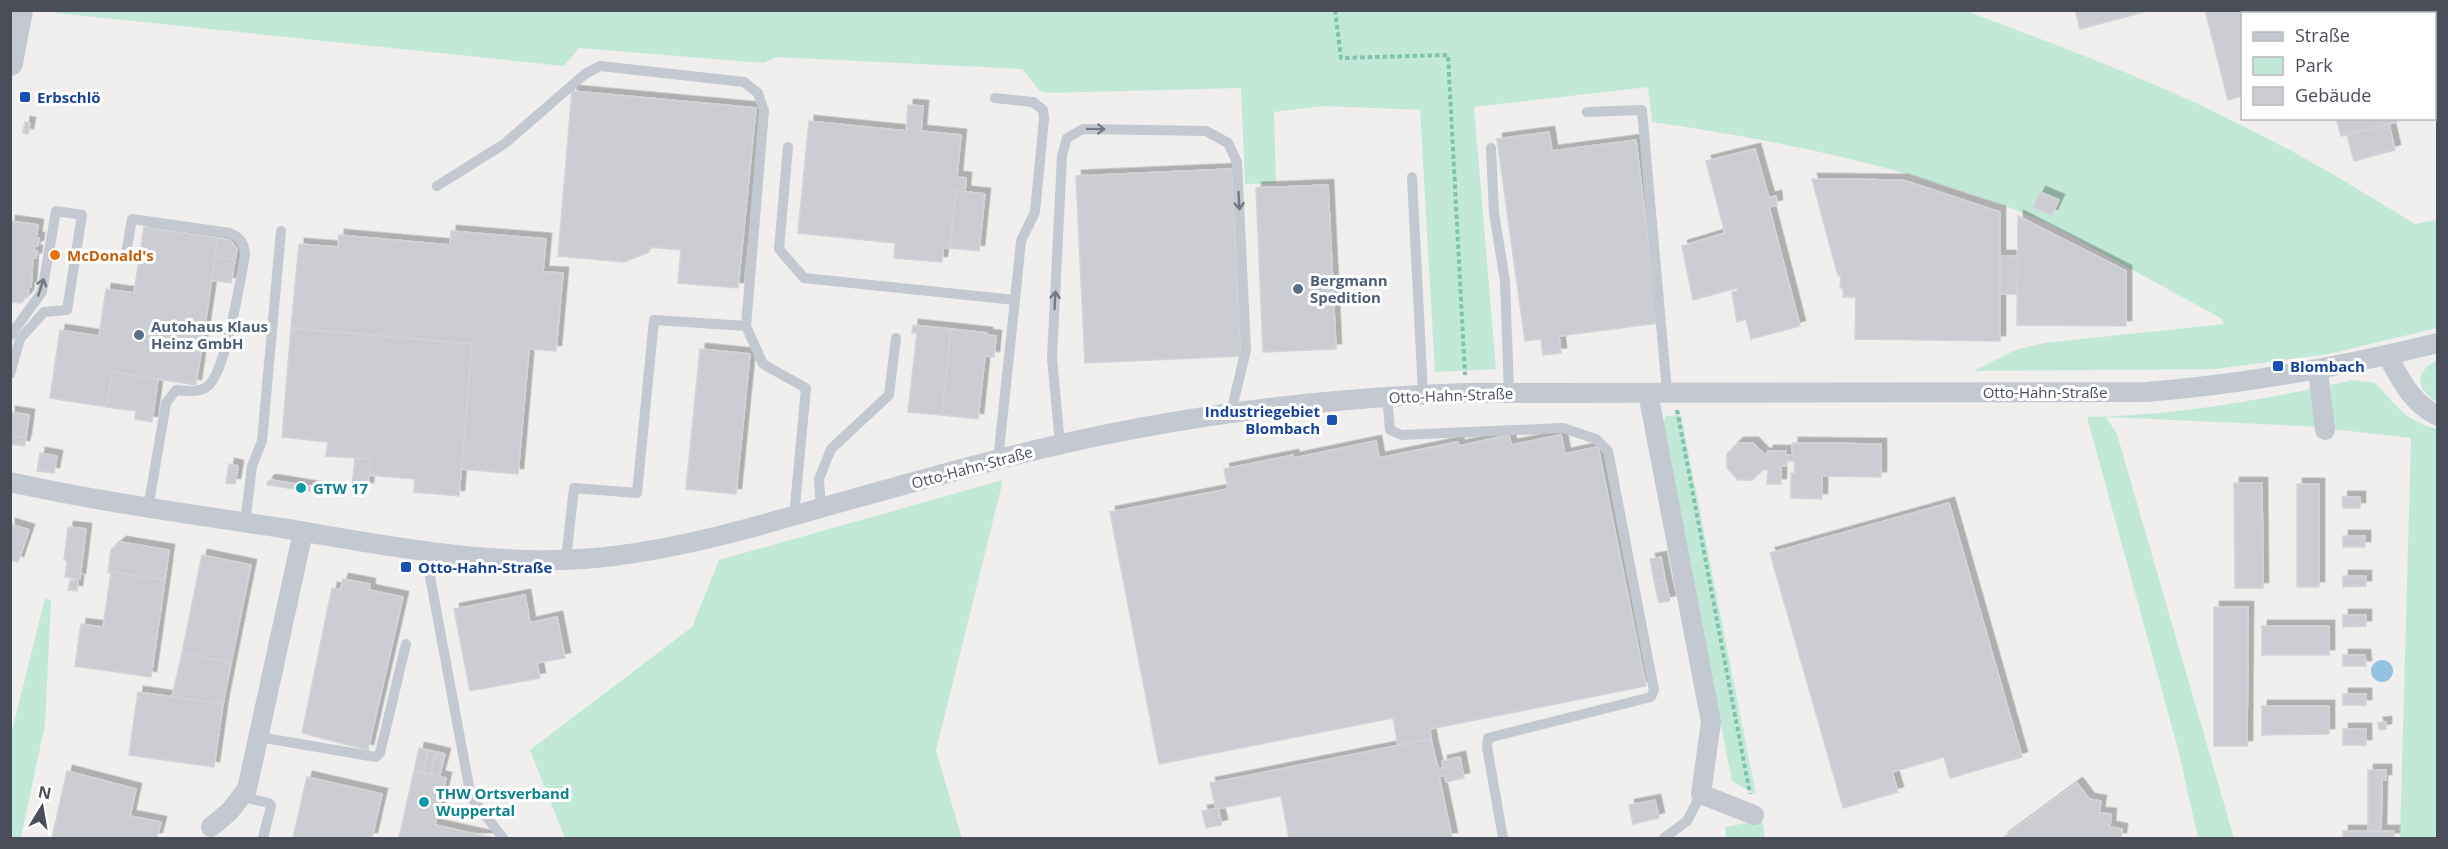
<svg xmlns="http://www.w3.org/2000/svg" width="2448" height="849" viewBox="0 0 2448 849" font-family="'Open Sans',sans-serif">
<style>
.green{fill:#c2e9d8}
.water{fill:#94c3e1}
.building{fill:#cccdd2;stroke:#d3d3d9;stroke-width:1.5;filter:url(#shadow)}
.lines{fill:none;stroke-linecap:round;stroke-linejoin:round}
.path{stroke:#7ec3ad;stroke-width:4;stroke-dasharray:4.5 3;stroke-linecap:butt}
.service{stroke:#c3c8d1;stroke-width:10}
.minor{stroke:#c3c8d1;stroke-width:20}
.tertiary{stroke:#c3c8d1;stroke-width:26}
.oneway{stroke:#747983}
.transit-dot{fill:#1a4fb4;stroke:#fff;stroke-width:2}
.food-dot{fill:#e8710a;stroke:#fff;stroke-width:2}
.service-dot{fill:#5c6f8a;stroke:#fff;stroke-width:2}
.culture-dot{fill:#0f9aa8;stroke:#fff;stroke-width:2}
.labels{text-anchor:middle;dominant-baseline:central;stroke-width:6;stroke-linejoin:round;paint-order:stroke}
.transit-label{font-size:15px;font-weight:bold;fill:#164399;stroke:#fff;text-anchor:start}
.food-label{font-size:15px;font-weight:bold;fill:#c56008;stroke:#fff;text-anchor:start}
.service-label{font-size:15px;font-weight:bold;fill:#4e5e75;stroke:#fff;text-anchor:start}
.street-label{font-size:15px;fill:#494e59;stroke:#fff}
.culture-label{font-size:15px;font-weight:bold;fill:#0d838f;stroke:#fff;text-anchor:start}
</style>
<defs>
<filter id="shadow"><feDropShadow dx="5.5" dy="-5.5" stdDeviation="0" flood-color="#0004"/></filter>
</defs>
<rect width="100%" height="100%" fill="#f0efee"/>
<g class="green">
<path d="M 58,10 L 1966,11 C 2062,47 2158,82 2249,129 C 2306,157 2361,191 2415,224 L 2437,220 L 2437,328 L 2329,354 L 2215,369 L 1973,371 L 2015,350 L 2044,343 L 2224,324 L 2222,319 C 2182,297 2143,275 2103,254 C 2083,243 2063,230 2043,221 C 1919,169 1785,141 1652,122 L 1648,87 L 1474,107 L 1496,369 L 1435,372 L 1420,110 L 1324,106 L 1274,112 L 1276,183 L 1245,184 L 1241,88 L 1049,93 L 1040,91 L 1022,69 L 776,57 L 764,63 L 579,48 L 564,66 L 56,13 Z"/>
<path d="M 2437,360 L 2437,402 C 2416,389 2414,372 2437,360 Z"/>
<path d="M 2353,380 L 2375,383 C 2399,407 2403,420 2437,429 L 2437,838 L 2400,838 L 2411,438 L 2305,426 L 2106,417 L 2117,434 L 2234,838 L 2198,838 L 2179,753 L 2087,417 C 2176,416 2266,399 2353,380 Z"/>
<path d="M 1681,415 L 1756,795 L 1732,781 L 1662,427 L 1666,416 Z"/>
<path d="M 1003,480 L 936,751 L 962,838 L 565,838 L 530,750 L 692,627 L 719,560 Z"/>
<path d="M 45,598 L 51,600 L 45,724 L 21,838 L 11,838 L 11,735 Z"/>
<path d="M 1762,820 L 1765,838 L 1726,838 L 1725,827 Z"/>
</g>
<circle class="water" cx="2382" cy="671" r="11"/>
<g class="building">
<path d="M 2075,10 L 2151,10 L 2080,29 Z"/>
<path d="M 2205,10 L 2368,10 L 2368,14 L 2242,14 L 2242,96 L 2228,100 Z"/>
<path d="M 572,91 L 756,108 L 738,288 L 678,283 L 681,250 L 650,247 L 649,252 L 624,262 L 558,256 Z"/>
<path d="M 908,105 L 923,106 L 921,131 L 961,135 L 957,177 L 966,178 L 965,192 L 956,191 L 950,248 L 943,248 L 942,262 L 894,258 L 895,243 L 798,233 L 809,121 L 906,131 Z"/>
<path d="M 2336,118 L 2396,118 L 2397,122 L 2341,136 Z"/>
<path d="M 25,122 L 30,123 L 28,134 L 23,133 Z"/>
<path d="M 2389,124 L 2395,150 L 2354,161 L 2347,135 Z"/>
<path d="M 1549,132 L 1552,151 L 1636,140 L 1658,323 L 1559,336 L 1561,353 L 1543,355 L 1541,339 L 1525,341 L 1497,139 Z"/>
<path d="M 1755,149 L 1769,198 L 1776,196 L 1777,205 L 1769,207 L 1800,326 L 1751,339 L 1746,319 L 1737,322 L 1732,292 L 1738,291 L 1737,288 L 1693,300 L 1682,246 L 1725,233 L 1706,161 Z"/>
<path d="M 1232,169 L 1241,356 L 1085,363 L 1076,176 Z"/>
<path d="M 1812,179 L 1903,180 L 2000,212 L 2000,341 L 1855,339 L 1856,297 L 1843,297 L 1843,288 L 1840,288 L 1841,276 L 1838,276 Z"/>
<path d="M 1328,185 L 1336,349 L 1263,352 L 1256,188 Z"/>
<path d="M 956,191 L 985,194 L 979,251 L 950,248 Z"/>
<path d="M 2040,192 L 2059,200 L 2052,215 L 2033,207 Z"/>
<path d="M 2018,216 L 2126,271 L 2126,326 L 2017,325 Z"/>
<path d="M 10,221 L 38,225 L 36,238 L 39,238 L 38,246 L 35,246 L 34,251 L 37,251 L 36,258 L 33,258 L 31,287 L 29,287 L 28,295 L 21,303 L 10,302 Z"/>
<path d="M 144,227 L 218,238 L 196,385 L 112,372 L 107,407 L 50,398 L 60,330 L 99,336 L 106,289 L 134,293 Z"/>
<path d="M 451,231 L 546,239 L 543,272 L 563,273 L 556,351 L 529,349 L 518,474 L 461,469 L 472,344 L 291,328 L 299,244 L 338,247 L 339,235 L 450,245 Z"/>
<path d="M 218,238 L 230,240 L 237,249 L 235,260 L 215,257 Z"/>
<path d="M 2000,256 L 2018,256 L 2017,294 L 2000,294 Z"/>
<path d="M 215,257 L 235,260 L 231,283 L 212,280 Z"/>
<path d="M 913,325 L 951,329 L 942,415 L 908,412 L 917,333 L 912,333 Z"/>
<path d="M 291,328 L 472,344 L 459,496 L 414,492 L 415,479 L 369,475 L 371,459 L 326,456 L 328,442 L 282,437 Z"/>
<path d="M 951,329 L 987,333 L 987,335 L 996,336 L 994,357 L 985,356 L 978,419 L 942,415 Z"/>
<path d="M 700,349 L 750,354 L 736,494 L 686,489 Z"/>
<path d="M 112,372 L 158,379 L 152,422 L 135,419 L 136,411 L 107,407 Z"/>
<path d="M 10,412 L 29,415 L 26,438 L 10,436 Z"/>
<path d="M 1509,435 L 1511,445 L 1561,435 L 1565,454 L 1598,447 L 1646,686 L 1430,729 L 1431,739 L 1398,745 L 1393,718 L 1159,764 L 1110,512 L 1228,489 L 1224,469 L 1293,455 L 1294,458 L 1376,441 L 1379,458 L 1458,442 L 1459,446 Z"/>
<path d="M 11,436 L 26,438 L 24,446 L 10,444 Z"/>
<path d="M 1738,443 L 1753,443 L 1764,454 L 1767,454 L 1768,451 L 1786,451 L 1785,455 L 1792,455 L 1793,443 L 1881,444 L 1881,477 L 1822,476 L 1822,499 L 1791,498 L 1791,473 L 1795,474 L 1794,461 L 1787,461 L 1787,466 L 1781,466 L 1781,484 L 1767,484 L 1768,470 L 1763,470 L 1752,480 L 1738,480 L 1727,468 L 1727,454 Z"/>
<path d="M 40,453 L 57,456 L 54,473 L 37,471 Z"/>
<path d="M 355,458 L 371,459 L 368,488 L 352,487 Z"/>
<path d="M 229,464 L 238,466 L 235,484 L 226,483 Z"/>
<path d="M 271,480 L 332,490 L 336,491 L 335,495 L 267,485 L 268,481 Z"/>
<path d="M 2234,483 L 2262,483 L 2263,588 L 2235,588 Z"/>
<rect x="2297" y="484" width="22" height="103"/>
<path d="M 2342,497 L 2360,497 L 2360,508 L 2343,508 Z"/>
<path d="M 1949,503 L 2022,757 L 1950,778 L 1944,757 L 1892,772 L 1898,792 L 1843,808 L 1770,553 Z"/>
<path d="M 10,524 L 29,530 L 18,562 L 10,559 Z"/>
<path d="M 68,527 L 86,529 L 80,579 L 65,577 L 67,561 L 64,560 Z"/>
<rect x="2343" y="536" width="22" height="11"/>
<path d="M 121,542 L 169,550 L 165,580 L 108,572 L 111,550 Z"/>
<path d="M 202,555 L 251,565 L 231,663 L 182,653 Z"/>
<path d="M 1661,557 L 1665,579 L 1654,581 L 1650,559 Z"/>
<path d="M 111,572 L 165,580 L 151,677 L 75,666 L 81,624 L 103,627 Z"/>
<path d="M 2343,576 L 2366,576 L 2366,586 L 2343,587 Z"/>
<path d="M 343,579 L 370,584 L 369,590 L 403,597 L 368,750 L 302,733 L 332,588 L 340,590 Z"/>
<path d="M 1665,579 L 1670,601 L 1659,603 L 1654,581 Z"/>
<path d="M 70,580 L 78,581 L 77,591 L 68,590 Z"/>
<path d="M 525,595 L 530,623 L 557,617 L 565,658 L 537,663 L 540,678 L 470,691 L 454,609 Z"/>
<path d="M 2214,607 L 2248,607 L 2247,746 L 2214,746 Z"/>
<path d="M 2343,615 L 2366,615 L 2366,626 L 2343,627 Z"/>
<rect x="2262" y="626" width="67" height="29"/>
<path d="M 182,653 L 231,663 L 223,704 L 172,697 Z"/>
<path d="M 2343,655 L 2365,655 L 2366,666 L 2343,666 Z"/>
<path d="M 138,692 L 223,704 L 214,767 L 129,755 Z"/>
<rect x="2343" y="694" width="23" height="11"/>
<path d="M 2262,706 L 2329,706 L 2329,734 L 2262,735 Z"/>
<path d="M 2386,722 L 2386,729 L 2379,730 L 2378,723 Z"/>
<rect x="2343" y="729" width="23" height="16"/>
<path d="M 1431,739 L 1438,769 L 1443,768 L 1442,761 L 1460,757 L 1464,778 L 1446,782 L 1445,775 L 1439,776 L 1452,838 L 1289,838 L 1281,796 L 1216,809 L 1210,783 Z"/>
<path d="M 419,748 L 428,750 L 423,773 L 414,771 Z"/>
<path d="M 428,750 L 436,752 L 431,775 L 423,773 Z"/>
<path d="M 436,752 L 445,754 L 439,777 L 431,775 Z"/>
<path d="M 2368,770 L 2386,770 L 2386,780 L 2382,780 L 2381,831 L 2368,831 Z"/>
<path d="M 67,771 L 136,789 L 130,816 L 161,822 L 157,838 L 52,838 Z"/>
<path d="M 414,771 L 446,778 L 435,825 L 494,838 L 399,838 Z"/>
<path d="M 307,777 L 382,794 L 372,838 L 293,838 Z"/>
<path d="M 2077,783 L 2089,799 L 2101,801 L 2099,813 L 2111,814 L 2110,827 L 2122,829 L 2121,838 L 2003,838 Z"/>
<path d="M 1655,800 L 1659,818 L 1633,824 L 1629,805 Z"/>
<path d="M 1218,808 L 1222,825 L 1206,828 L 1202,811 Z"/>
<rect x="2343" y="831" width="51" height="7"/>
</g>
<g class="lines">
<g class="path">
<path d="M 1335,10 L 1341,58 L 1448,55 L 1465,375"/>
<path d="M 1677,410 L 1750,794"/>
</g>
<g class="service">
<path d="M 995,98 L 1033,102 L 1043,110 L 1044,119 L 1035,212 L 1021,241 L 1015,300"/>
<path d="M 1587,112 L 1642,110 L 1667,392"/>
<path d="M 788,147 L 779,249 L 804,278 L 1015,300 L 998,460"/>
<path d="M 1491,148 L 1494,213 L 1505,281 L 1509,392"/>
<path d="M 1412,177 L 1423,394"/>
<path d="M 437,186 L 504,144 L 585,74 L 600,66 L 744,82 L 758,93 L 764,111 L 746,326"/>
<path d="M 126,254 L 132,219 L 230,233 C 241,238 244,243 245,255 C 240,282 226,371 208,386 C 200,393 186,391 176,390 L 166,403 L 148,509"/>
<path d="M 10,336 L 42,292 L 56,211 L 82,215 L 67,310 L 44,312 L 20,339 L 10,374"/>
<path d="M 1387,396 L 1390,430 L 1402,435 L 1563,428 L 1596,439 L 1608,451 L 1654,690 L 1651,697 L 1488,738 L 1487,747 L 1503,838"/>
<path d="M 1060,444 L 1052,358 L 1062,156 L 1067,138 L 1083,129 L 1206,131 L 1228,143 L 1237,162 L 1246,350 L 1231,412"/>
<path d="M 821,508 L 819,479 L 831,449 L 889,395 L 896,338"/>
<path d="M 245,523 L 252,466 L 262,441 L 281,231"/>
<path d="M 425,550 L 471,797 L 503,838"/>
<path d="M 566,559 L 574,488 L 637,493 L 654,320 L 746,326 L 763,364 L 806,388 L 794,517"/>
<path d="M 259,737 L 376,757 L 380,753 L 406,644"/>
<path d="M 243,797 L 269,803 L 271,806 L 263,838"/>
<path d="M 1664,838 L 1687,821 L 1701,794"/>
</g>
<g class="minor">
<path d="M 2387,355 C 2401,380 2411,403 2438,416"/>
<path d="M 2318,371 L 2325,430"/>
<path d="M 1648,393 L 1711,722 L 1701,794 L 1754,815"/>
<path d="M 10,482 C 100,502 191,514 282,528 C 390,546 504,570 614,556 C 686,547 755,527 824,507 C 881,491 938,475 996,460 C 1149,420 1307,398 1466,393 L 2147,392 C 2247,384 2340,367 2438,343"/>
<path d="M 211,827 L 230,811 L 247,789 L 303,532"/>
</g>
<path class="tertiary" d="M 10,63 L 20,10"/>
</g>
<defs><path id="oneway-shaft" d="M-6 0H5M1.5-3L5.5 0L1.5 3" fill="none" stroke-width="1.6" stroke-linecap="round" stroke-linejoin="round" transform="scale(1.5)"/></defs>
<g class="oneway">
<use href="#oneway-shaft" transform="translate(1096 129) rotate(1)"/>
<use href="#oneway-shaft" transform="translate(1239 201) rotate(87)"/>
<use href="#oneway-shaft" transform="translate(41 287) rotate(-72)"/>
<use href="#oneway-shaft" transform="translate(1055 300) rotate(-87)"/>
</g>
<g class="transit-dot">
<rect x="19" y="91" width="12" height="12" rx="3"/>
<rect x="2272" y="360" width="12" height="12" rx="3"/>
<rect x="1326" y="414" width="12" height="12" rx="3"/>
<rect x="400" y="561" width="12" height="12" rx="3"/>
</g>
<circle class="food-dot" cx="55" cy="255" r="6"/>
<g class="service-dot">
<circle cx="1298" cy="289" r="6"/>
<circle cx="139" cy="335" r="6"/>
</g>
<g class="culture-dot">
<circle cx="301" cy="488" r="6"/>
<circle cx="424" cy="802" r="6"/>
</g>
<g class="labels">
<g class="transit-label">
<text x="37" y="97">Erbschlö</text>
<text x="2290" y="366">Blombach</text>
<text x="1320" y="411" text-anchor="end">Industriegebiet<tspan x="1320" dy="17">Blombach</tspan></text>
<text x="418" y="567">Otto-Hahn-Straße</text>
</g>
<g class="food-label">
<text x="67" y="255">McDonald's</text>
</g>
<g class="service-label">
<text x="1310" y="280">Bergmann<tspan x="1310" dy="17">Spedition</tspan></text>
<text x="151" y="326">Autohaus Klaus<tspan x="151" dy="17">Heinz GmbH</tspan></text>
</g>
<g class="street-label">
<text x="2045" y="392">Otto-Hahn-Straße</text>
<text transform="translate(1451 395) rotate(-2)">Otto-Hahn-Straße</text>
<text transform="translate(972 467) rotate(-15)">Otto-Hahn-Straße</text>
</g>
<g class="culture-label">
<text x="313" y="488">GTW 17</text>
<text x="436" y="793">THW Ortsverband<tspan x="436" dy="17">Wuppertal</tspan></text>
</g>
</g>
<rect width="2448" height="849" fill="none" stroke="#494e59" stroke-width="24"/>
<rect x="2241" y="12" width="195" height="108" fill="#ffffff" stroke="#b6b8bd" stroke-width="1.5"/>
<rect x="2253" y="32" width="30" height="9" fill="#c3c8d1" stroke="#b6b8bd" stroke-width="1.5"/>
<text x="2295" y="42" font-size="18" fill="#494e59">Straße</text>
<rect x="2253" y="57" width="30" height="18" fill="#c2e9d8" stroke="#b6b8bd" stroke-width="1.5"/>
<text x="2295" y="72" font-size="18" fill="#494e59">Park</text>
<rect x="2253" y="87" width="30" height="18" fill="#cccdd2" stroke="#b6b8bd" stroke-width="1.5"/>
<text x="2295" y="102" font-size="18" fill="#494e59">Gebäude</text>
<g transform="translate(42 807) rotate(11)" stroke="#ffffff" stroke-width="4.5" paint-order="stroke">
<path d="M0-4.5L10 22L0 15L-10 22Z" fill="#494e59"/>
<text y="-9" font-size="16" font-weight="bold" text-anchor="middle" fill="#494e59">N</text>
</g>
</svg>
